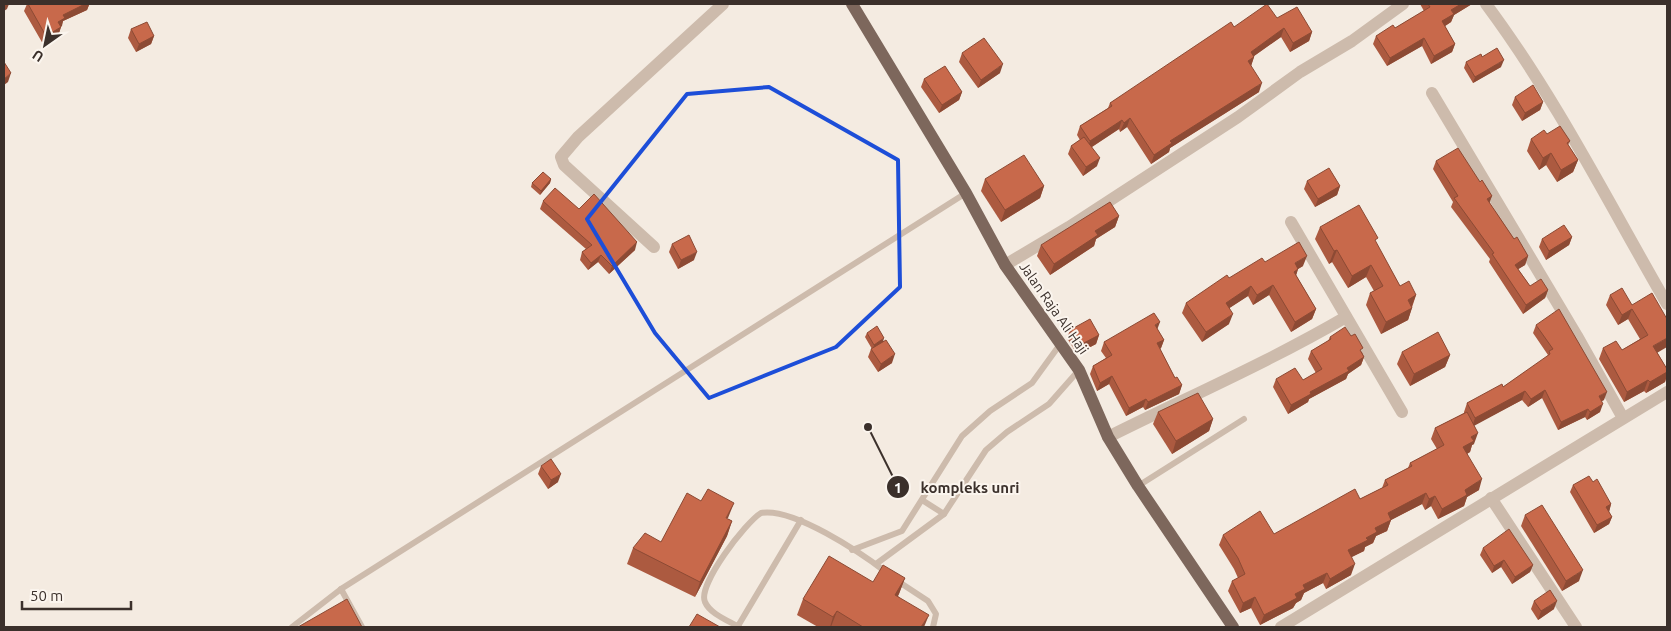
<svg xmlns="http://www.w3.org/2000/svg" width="1671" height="631" viewBox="0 0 1671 631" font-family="Ubuntu,sans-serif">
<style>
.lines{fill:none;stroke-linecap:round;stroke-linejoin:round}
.service{stroke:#cdbbac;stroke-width:6}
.minor{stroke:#cdbbac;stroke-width:12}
.primary{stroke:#7d675c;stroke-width:12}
.wall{fill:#ac5a40}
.shaded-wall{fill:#8c4a34}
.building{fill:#c8694b;stroke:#8c4a34}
.marked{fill:none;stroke:#1d4ed8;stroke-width:4;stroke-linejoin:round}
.labels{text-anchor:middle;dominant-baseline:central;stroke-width:4;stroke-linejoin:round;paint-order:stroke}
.street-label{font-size:14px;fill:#3b302b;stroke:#fbf5ee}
.leader{fill:none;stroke:#3b302b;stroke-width:2}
.callout-dot{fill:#3b302b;stroke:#fbf5ee;stroke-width:2}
.mark-label{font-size:15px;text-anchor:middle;font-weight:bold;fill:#fff}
.callout-label{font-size:15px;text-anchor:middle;font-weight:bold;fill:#3b302b;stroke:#fbf5ee;stroke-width:4;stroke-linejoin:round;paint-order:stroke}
</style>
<rect width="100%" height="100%" fill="#f4ebe1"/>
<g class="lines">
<g class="service">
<path d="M 1138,486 L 1244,419"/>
<path d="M 922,500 L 944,514"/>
<path d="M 852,550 L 902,531 L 962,436 L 990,411 L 1032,383 L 1061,343"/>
<path d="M 876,564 L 944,514 L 986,450 L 1007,432 L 1049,404 L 1079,370"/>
<path d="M 896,580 L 928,601 L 936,614 L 933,627"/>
<path d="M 341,589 L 362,627"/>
<path d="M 738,626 L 801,520"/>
<path d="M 292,627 L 341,589 L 966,193"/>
<path d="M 739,627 C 729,621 710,614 705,602 C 697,585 746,522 761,513 C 793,507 861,553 886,572"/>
</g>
<g class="minor">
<path d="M 1486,4 C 1556,98 1608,202 1667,304"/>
<path d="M 1432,93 L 1577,336 L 1623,418"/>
<path d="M 1291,222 L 1402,412"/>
<path d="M 654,247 L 564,165 L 561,157 L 578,137 L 723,4"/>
<path d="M 1005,265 L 1069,227 L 1238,117 L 1300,72 L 1352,41 L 1403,4"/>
<path d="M 1108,437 C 1188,397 1269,362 1346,317"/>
<path d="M 1491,498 L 1576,627"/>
<path d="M 1281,627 L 1667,392"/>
</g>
<path class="primary" d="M 852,4 L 966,193 L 1005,265 L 1079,370 L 1108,437 L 1138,486 L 1233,627"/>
</g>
<g class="wall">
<path d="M 27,4 L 91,4 L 89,5 L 87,10 L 63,21 L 58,36 L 43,44 L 24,11 Z"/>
<path d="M 1420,4 L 1472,4 L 1454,15 L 1451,22 L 1445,26 L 1455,44 L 1452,52 L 1431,64 L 1422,46 L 1387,66 L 1373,44 L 1376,36 L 1395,28 L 1424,11 Z"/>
<path d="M 1277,18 L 1312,32 L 1309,41 L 1290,52 L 1281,37 L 1254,56 L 1254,57 L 1251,66 L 1259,92 L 1170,148 L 1169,152 L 1151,164 L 1127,127 L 1120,132 L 1119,129 L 1092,147 L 1097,166 L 1083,176 L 1068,154 L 1071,146 L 1080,140 L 1077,135 L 1080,126 L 1108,108 L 1110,103 L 1234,27 Z"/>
<path d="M 131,29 L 154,36 L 151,44 L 136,52 L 128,38 Z"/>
<path d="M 962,53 L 1000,73 L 978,88 L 959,62 Z"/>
<path d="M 1482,57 L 1501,67 L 1473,83 L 1464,68 L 1466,62 Z"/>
<path d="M 924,79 L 962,92 L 959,100 L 939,113 L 921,87 Z"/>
<path d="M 1515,97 L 1543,102 L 1540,110 L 1522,121 L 1512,105 Z"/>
<path d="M 1547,134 L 1570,141 L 1568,145 L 1578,160 L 1573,172 L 1557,182 L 1546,165 L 1539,170 L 1527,151 L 1531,139 Z"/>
<path d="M 1436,161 L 1480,182 L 1492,196 L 1489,202 L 1514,239 L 1528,256 L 1525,265 L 1518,269 L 1530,286 L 1548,290 L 1545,298 L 1523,314 L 1489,262 L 1490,259 L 1451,207 L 1453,202 L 1433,169 Z"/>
<path d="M 551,179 L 550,183 L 540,195 L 531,187 L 532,183 Z"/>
<path d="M 985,179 L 1044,186 L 1040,198 L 1001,222 L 981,191 Z"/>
<path d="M 1307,181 L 1340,186 L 1337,195 L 1315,207 L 1304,189 Z"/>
<path d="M 543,201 L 579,209 L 635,250 L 609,274 L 598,262 L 588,270 L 580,260 L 582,252 L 586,249 L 540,209 Z"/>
<path d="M 1119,216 L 1115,227 L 1096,239 L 1094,246 L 1050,275 L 1037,256 L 1041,245 Z"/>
<path d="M 1320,227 L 1376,243 L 1400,286 L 1416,295 L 1408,320 L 1381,334 L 1366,305 L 1370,293 L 1374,291 L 1366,277 L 1348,288 L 1332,262 L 1329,264 L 1315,239 Z"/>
<path d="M 1572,237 L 1569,245 L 1546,260 L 1539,247 L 1542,239 Z"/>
<path d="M 672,244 L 694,260 L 678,269 L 669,252 Z"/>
<path d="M 1265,262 L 1303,266 L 1298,269 L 1296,275 L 1316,309 L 1312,319 L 1291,332 L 1269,295 L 1253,305 L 1248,296 L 1229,308 L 1229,324 L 1202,342 L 1182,313 L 1186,303 Z"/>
<path d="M 1610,295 L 1632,305 L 1657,352 L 1667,369 L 1667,375 L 1665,382 L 1646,393 L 1644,391 L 1624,402 L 1599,359 L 1603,348 L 1622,350 L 1640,339 L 1628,319 L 1618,325 L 1606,305 Z"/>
<path d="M 1536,325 L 1604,400 L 1601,401 L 1600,412 L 1587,420 L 1585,417 L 1558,430 L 1542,398 L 1528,407 L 1522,400 L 1474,425 L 1474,444 L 1472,445 L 1470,452 L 1467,454 L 1479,490 L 1467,497 L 1464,506 L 1438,519 L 1431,506 L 1425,510 L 1422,504 L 1391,520 L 1387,531 L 1376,536 L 1373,543 L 1365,547 L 1364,551 L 1351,557 L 1351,575 L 1326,589 L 1323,583 L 1304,593 L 1301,600 L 1296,603 L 1293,608 L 1260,625 L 1251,608 L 1240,613 L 1228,591 L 1232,581 L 1238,578 L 1234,569 L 1219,545 L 1223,535 L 1274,534 L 1360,499 L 1382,488 L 1385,480 L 1408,468 L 1410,463 L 1437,449 L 1431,439 L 1435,428 L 1464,413 L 1464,412 L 1467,403 L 1503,387 L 1547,357 L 1548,355 L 1533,333 Z"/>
<path d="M 1157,329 L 1164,340 L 1161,348 L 1160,349 L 1175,378 L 1182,385 L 1179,394 L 1145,410 L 1143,407 L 1126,416 L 1109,384 L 1097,391 L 1090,374 L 1093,366 L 1106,358 L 1101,351 L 1104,342 Z"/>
<path d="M 1070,330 L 1099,335 L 1096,344 L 1077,354 L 1067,338 Z"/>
<path d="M 867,333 L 883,342 L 892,363 L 878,372 L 868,357 L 871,349 L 872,349 L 865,337 Z"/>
<path d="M 1330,337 L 1362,352 L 1364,357 L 1361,365 L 1348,374 L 1346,379 L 1309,399 L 1308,402 L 1288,414 L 1273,387 L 1276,379 L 1303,380 L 1316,373 L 1308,359 L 1311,351 L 1328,341 Z"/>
<path d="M 1402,352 L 1450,355 L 1445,367 L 1410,386 L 1397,364 Z"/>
<path d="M 1158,412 L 1213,419 L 1209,431 L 1172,454 L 1153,424 Z"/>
<path d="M 541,466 L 558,482 L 548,489 L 538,474 Z"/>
<path d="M 1593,482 L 1611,504 L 1609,512 L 1612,517 L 1609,524 L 1594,533 L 1570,492 L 1573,485 Z"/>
<path d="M 1525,515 L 1579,581 L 1562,591 L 1521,526 Z"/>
<path d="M 728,519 L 732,521 L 727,536 L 695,597 L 627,564 L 633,548 L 661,542 Z"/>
<path d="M 1483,548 L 1533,565 L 1530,572 L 1512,584 L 1501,567 L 1492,573 L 1480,555 Z"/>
<path d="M 905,578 L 898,596 L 924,627 L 818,627 L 797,615 L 803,599 L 873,582 Z"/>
<path d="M 1534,601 L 1554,609 L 1538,620 L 1531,609 Z"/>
</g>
<g class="shaded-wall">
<path d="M 4,4 L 9,4 L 7,9 L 4,11 Z"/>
<path d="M 85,4 L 91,4 L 89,5 L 87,10 L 63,21 L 62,26 L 55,30 L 58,22 L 63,15 Z"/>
<path d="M 1461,4 L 1472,4 L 1454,15 L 1451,22 L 1439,30 L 1442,21 L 1451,10 Z"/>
<path d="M 61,27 L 58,36 L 43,44 L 46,36 Z"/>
<path d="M 1284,28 L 1281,37 L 1247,61 L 1251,52 Z"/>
<path d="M 1312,32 L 1309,41 L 1290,52 L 1293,43 Z"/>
<path d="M 154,36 L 151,44 L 136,52 L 139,44 Z"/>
<path d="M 1424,38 L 1422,46 L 1387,66 L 1390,58 Z"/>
<path d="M 1455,44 L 1452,52 L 1431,64 L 1434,56 Z"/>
<path d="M 1254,57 L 1251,66 L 1248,61 Z"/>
<path d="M 1504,60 L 1501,67 L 1473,83 L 1475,77 Z"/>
<path d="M 1003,64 L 1000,73 L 978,88 L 981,80 Z"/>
<path d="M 11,73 L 8,82 L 4,85 L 4,79 Z"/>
<path d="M 1262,83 L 1259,92 L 1170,148 L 1169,152 L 1151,164 L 1154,155 L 1170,141 Z"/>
<path d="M 962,92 L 959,100 L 939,113 L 942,105 Z"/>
<path d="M 1543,102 L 1540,110 L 1522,121 L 1525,113 Z"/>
<path d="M 1130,118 L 1127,127 L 1120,132 L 1124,123 Z"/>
<path d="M 1122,120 L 1119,129 L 1087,150 L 1090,141 Z"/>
<path d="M 1551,153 L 1546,165 L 1539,170 L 1543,158 Z"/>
<path d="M 1100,158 L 1097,166 L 1083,176 L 1086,167 Z"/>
<path d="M 1578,160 L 1573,172 L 1557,182 L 1561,170 Z"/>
<path d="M 551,179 L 550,183 L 540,195 L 541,191 Z"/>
<path d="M 1044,186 L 1040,198 L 1001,222 L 1005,210 Z"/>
<path d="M 1340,186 L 1337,195 L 1315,207 L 1318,199 Z"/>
<path d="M 1492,196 L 1489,204 L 1487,199 Z"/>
<path d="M 1119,216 L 1115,227 L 1096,239 L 1094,246 L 1050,275 L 1054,264 L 1095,231 Z"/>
<path d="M 1572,237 L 1569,245 L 1546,260 L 1549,251 Z"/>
<path d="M 637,242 L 635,250 L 609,274 L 612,266 Z"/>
<path d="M 1337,250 L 1332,262 L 1329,264 L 1334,251 Z"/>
<path d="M 697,252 L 694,260 L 678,269 L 681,260 Z"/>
<path d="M 601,255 L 598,262 L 588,270 L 591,263 Z"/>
<path d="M 1307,256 L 1303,266 L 1291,273 L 1295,263 Z"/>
<path d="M 1528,256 L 1525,265 L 1512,273 L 1515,265 Z"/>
<path d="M 1371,265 L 1366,277 L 1348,288 L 1352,276 Z"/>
<path d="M 1298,269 L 1295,279 L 1294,272 Z"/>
<path d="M 1273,285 L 1269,295 L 1253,305 L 1257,295 Z"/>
<path d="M 1251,286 L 1248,296 L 1222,313 L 1226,303 Z"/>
<path d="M 1548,290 L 1545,298 L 1523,314 L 1526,305 Z"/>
<path d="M 1416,295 L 1411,308 L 1408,300 Z"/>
<path d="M 1412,308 L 1408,320 L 1381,334 L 1386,322 Z"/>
<path d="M 1316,309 L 1312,319 L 1291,332 L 1295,322 Z"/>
<path d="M 1632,309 L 1628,319 L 1618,325 L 1622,315 Z"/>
<path d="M 1233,314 L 1229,324 L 1202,342 L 1206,332 Z"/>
<path d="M 1160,322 L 1157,330 L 1155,325 Z"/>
<path d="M 1099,335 L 1096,344 L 1077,354 L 1080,345 Z"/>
<path d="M 884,338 L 883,342 L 873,349 L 874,345 Z"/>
<path d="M 1667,338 L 1667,347 L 1650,357 L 1653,346 Z"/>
<path d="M 1164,340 L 1161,348 L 1154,352 L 1157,343 Z"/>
<path d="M 895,354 L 892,363 L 878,372 L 881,364 Z"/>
<path d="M 1450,355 L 1445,367 L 1410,386 L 1414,374 Z"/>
<path d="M 1364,357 L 1361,365 L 1348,374 L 1346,379 L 1309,399 L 1308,402 L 1288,414 L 1291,405 L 1310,392 Z"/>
<path d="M 1667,372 L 1667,375 L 1665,382 L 1646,393 L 1650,382 Z"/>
<path d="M 1112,376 L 1109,384 L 1097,391 L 1100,383 Z"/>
<path d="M 1648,380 L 1644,391 L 1624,402 L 1627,392 Z"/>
<path d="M 1182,385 L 1179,394 L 1145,410 L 1148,402 Z"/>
<path d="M 1545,390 L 1542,398 L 1528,407 L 1531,399 Z"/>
<path d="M 1525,391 L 1522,400 L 1472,427 L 1475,418 Z"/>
<path d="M 1607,392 L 1604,400 L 1596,404 L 1599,396 Z"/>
<path d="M 1146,399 L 1143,407 L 1126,416 L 1129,408 Z"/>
<path d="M 1603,404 L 1600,412 L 1587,420 L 1590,412 Z"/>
<path d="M 1588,409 L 1585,417 L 1558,430 L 1561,422 Z"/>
<path d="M 1213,419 L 1209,431 L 1172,454 L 1176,441 Z"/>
<path d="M 1478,433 L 1474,444 L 1472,445 L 1470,452 L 1459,458 L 1463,447 L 1471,437 Z"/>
<path d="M 561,474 L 558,482 L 548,489 L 551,480 Z"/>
<path d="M 1482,479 L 1479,490 L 1467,497 L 1464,506 L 1438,519 L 1442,509 L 1465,490 Z"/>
<path d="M 1426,493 L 1422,504 L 1391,520 L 1387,531 L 1376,536 L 1373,543 L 1365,547 L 1364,551 L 1344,561 L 1348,550 L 1366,538 L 1388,513 Z"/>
<path d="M 1435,496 L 1431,506 L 1425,510 L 1429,499 Z"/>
<path d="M 734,503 L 728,518 L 726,518 Z"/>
<path d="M 1611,504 L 1609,512 L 1606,507 Z"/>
<path d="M 1612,517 L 1609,524 L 1594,533 L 1597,525 Z"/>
<path d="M 732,521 L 727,536 L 695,597 L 700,582 Z"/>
<path d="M 1504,560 L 1501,567 L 1492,573 L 1494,566 Z"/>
<path d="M 1355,564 L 1351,575 L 1326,589 L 1330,579 Z"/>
<path d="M 1533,565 L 1530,572 L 1512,584 L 1515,577 Z"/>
<path d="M 1583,570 L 1579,581 L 1562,591 L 1566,581 Z"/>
<path d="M 1327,573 L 1323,583 L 1304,593 L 1301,600 L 1296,603 L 1293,608 L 1260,625 L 1264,615 L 1295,594 L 1303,585 Z"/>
<path d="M 905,578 L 899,594 L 889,610 L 895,595 Z"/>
<path d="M 1255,597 L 1251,608 L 1240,613 L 1243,603 Z"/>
<path d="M 1557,601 L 1554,609 L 1538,620 L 1541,611 Z"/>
<path d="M 837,611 L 831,627 L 830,627 L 833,617 Z"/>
<path d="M 929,615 L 924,627 L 921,627 Z"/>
</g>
<g class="building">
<path d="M 28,4 L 85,4 L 63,15 L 65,18 L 58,22 L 61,27 L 46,36 Z"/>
<path d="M 1267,4 L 1277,18 L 1297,7 L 1312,32 L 1293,43 L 1284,28 L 1251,52 L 1254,57 L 1248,61 L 1262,83 L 1170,141 L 1172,143 L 1154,155 L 1130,118 L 1124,123 L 1122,120 L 1090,141 L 1080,126 L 1112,106 L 1110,103 L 1231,22 L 1234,27 Z"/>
<path d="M 1428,4 L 1461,4 L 1451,10 L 1454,14 L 1442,21 L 1455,44 L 1434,56 L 1424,38 L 1390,58 L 1376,36 L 1393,25 L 1395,28 L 1430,7 Z"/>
<path d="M 147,22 L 154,36 L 139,44 L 131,29 Z"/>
<path d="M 984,38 L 1003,64 L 981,80 L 962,53 Z"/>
<path d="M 1497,48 L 1504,60 L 1475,77 L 1466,62 L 1481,54 L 1482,57 Z"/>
<path d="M 4,62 L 11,73 L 4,79 Z"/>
<path d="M 945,66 L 962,92 L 942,105 L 924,79 Z"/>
<path d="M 1533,85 L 1543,102 L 1525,113 L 1515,97 Z"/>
<path d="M 1560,126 L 1570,141 L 1567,143 L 1578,160 L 1561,170 L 1551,153 L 1543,158 L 1531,139 L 1544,130 L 1547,134 Z"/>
<path d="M 1084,137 L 1100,158 L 1086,167 L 1071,146 Z"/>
<path d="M 1458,148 L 1480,182 L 1482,180 L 1492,196 L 1487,199 L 1514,239 L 1517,237 L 1528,256 L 1515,265 L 1530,286 L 1541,279 L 1548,290 L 1526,305 L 1492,254 L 1494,253 L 1454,198 L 1458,196 L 1436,161 Z"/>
<path d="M 1024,155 L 1044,186 L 1005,210 L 985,179 Z"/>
<path d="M 1329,168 L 1340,186 L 1318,199 L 1307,181 Z"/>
<path d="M 543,172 L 551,179 L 541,191 L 532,183 Z"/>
<path d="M 555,188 L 579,209 L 594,194 L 637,242 L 612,266 L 601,255 L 591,263 L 582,252 L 592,245 L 543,201 Z"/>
<path d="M 1110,202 L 1119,216 L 1095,231 L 1098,235 L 1054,264 L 1041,245 Z"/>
<path d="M 1359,205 L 1378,238 L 1375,240 L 1400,286 L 1409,281 L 1416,295 L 1408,300 L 1412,308 L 1386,322 L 1370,293 L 1383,286 L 1371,265 L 1352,276 L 1337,250 L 1334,251 L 1320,227 Z"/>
<path d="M 1564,225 L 1572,237 L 1549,251 L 1542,239 Z"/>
<path d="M 689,235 L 697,252 L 681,260 L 672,244 Z"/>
<path d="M 1299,242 L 1307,256 L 1295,263 L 1298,269 L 1294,272 L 1316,309 L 1295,322 L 1273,285 L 1257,295 L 1251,286 L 1226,303 L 1233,314 L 1206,332 L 1186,303 L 1227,275 L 1229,278 L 1262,258 L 1265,262 Z"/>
<path d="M 1622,288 L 1632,305 L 1652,293 L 1667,319 L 1667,338 L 1653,346 L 1667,369 L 1667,372 L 1650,382 L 1648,380 L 1627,392 L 1603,348 L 1616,341 L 1622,350 L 1648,335 L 1632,309 L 1622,315 L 1610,295 Z"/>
<path d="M 1559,309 L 1607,392 L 1599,396 L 1603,404 L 1590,412 L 1588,409 L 1561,422 L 1545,390 L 1531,399 L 1525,391 L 1475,418 L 1467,403 L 1502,384 L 1503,387 L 1550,354 L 1549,351 L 1553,349 L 1536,325 Z"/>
<path d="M 1154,313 L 1160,322 L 1155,325 L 1164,340 L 1157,343 L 1175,378 L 1177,377 L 1182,385 L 1148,402 L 1146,399 L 1129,408 L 1112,376 L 1100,383 L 1093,366 L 1112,355 L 1104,342 Z"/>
<path d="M 1090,319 L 1099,335 L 1080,345 L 1070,330 Z"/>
<path d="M 877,326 L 884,338 L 874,345 L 867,333 Z"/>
<path d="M 1345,327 L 1351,336 L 1355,334 L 1363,348 L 1360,350 L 1364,357 L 1347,368 L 1349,371 L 1310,392 L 1311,394 L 1291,405 L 1276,379 L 1295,368 L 1303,380 L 1322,369 L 1311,351 L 1331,339 L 1330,337 Z"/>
<path d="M 1438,332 L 1450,355 L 1414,374 L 1402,352 Z"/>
<path d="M 886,340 L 895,354 L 881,364 L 871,349 Z"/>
<path d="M 1198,393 L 1213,419 L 1176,441 L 1158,412 Z"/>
<path d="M 1467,412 L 1478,433 L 1471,437 L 1474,441 L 1463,447 L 1482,479 L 1465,490 L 1467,495 L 1442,509 L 1435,496 L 1429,499 L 1426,493 L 1388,513 L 1391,520 L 1375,528 L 1377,532 L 1366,538 L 1368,540 L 1348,550 L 1355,564 L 1330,579 L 1327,573 L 1303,585 L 1305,589 L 1295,594 L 1297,598 L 1264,615 L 1255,597 L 1243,603 L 1232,581 L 1245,574 L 1238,558 L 1223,535 L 1260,511 L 1274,534 L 1355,489 L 1360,499 L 1388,485 L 1385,480 L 1412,466 L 1410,463 L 1444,445 L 1435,428 Z"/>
<path d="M 551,459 L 561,474 L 551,480 L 541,466 Z"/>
<path d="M 1589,476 L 1593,482 L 1597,479 L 1611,504 L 1606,507 L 1612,517 L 1597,525 L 1573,485 Z"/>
<path d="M 708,489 L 734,503 L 726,518 L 732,521 L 700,582 L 633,548 L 645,533 L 661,542 L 687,493 L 701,501 Z"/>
<path d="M 1542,505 L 1583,570 L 1566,581 L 1525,515 Z"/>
<path d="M 1509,529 L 1533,565 L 1515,577 L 1504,560 L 1494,566 L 1483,548 Z"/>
<path d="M 829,556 L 873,582 L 883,565 L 905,578 L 895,595 L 929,615 L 921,627 L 863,627 L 837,611 L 833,617 L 803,599 Z"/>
<path d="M 1550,590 L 1557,601 L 1541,611 L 1534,601 Z"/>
<path d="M 347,599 L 362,627 L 298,627 Z"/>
<path d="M 697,614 L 720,627 L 689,627 Z"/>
</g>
<path class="marked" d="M 769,87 L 898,160 L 900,287 L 836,347 L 709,398 L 655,333 L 587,219 L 687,94 Z"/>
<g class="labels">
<g class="street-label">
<text transform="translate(1054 308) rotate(55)">Jalan Raja Ali Haji</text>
</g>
</g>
<path class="leader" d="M868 427L898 487"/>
<g class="callout-dot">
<circle cx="868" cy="427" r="5"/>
<circle cx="898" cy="487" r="12"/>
</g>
<g class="mark-label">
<text x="898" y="493">1</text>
</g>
<g class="callout-label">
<text x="970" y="493">kompleks unri</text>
</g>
<rect width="1671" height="631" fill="none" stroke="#3b302b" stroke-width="10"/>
<g transform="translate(45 45) rotate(213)" stroke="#fbf5ee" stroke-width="4" paint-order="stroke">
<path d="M0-4L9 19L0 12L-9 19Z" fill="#3b302b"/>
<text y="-8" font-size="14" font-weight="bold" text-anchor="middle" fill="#3b302b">U</text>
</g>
<path d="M22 601v8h109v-8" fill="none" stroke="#3b302b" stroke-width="2.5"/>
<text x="30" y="601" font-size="15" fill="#3b302b" stroke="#fbf5ee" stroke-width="4" paint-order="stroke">50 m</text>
</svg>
